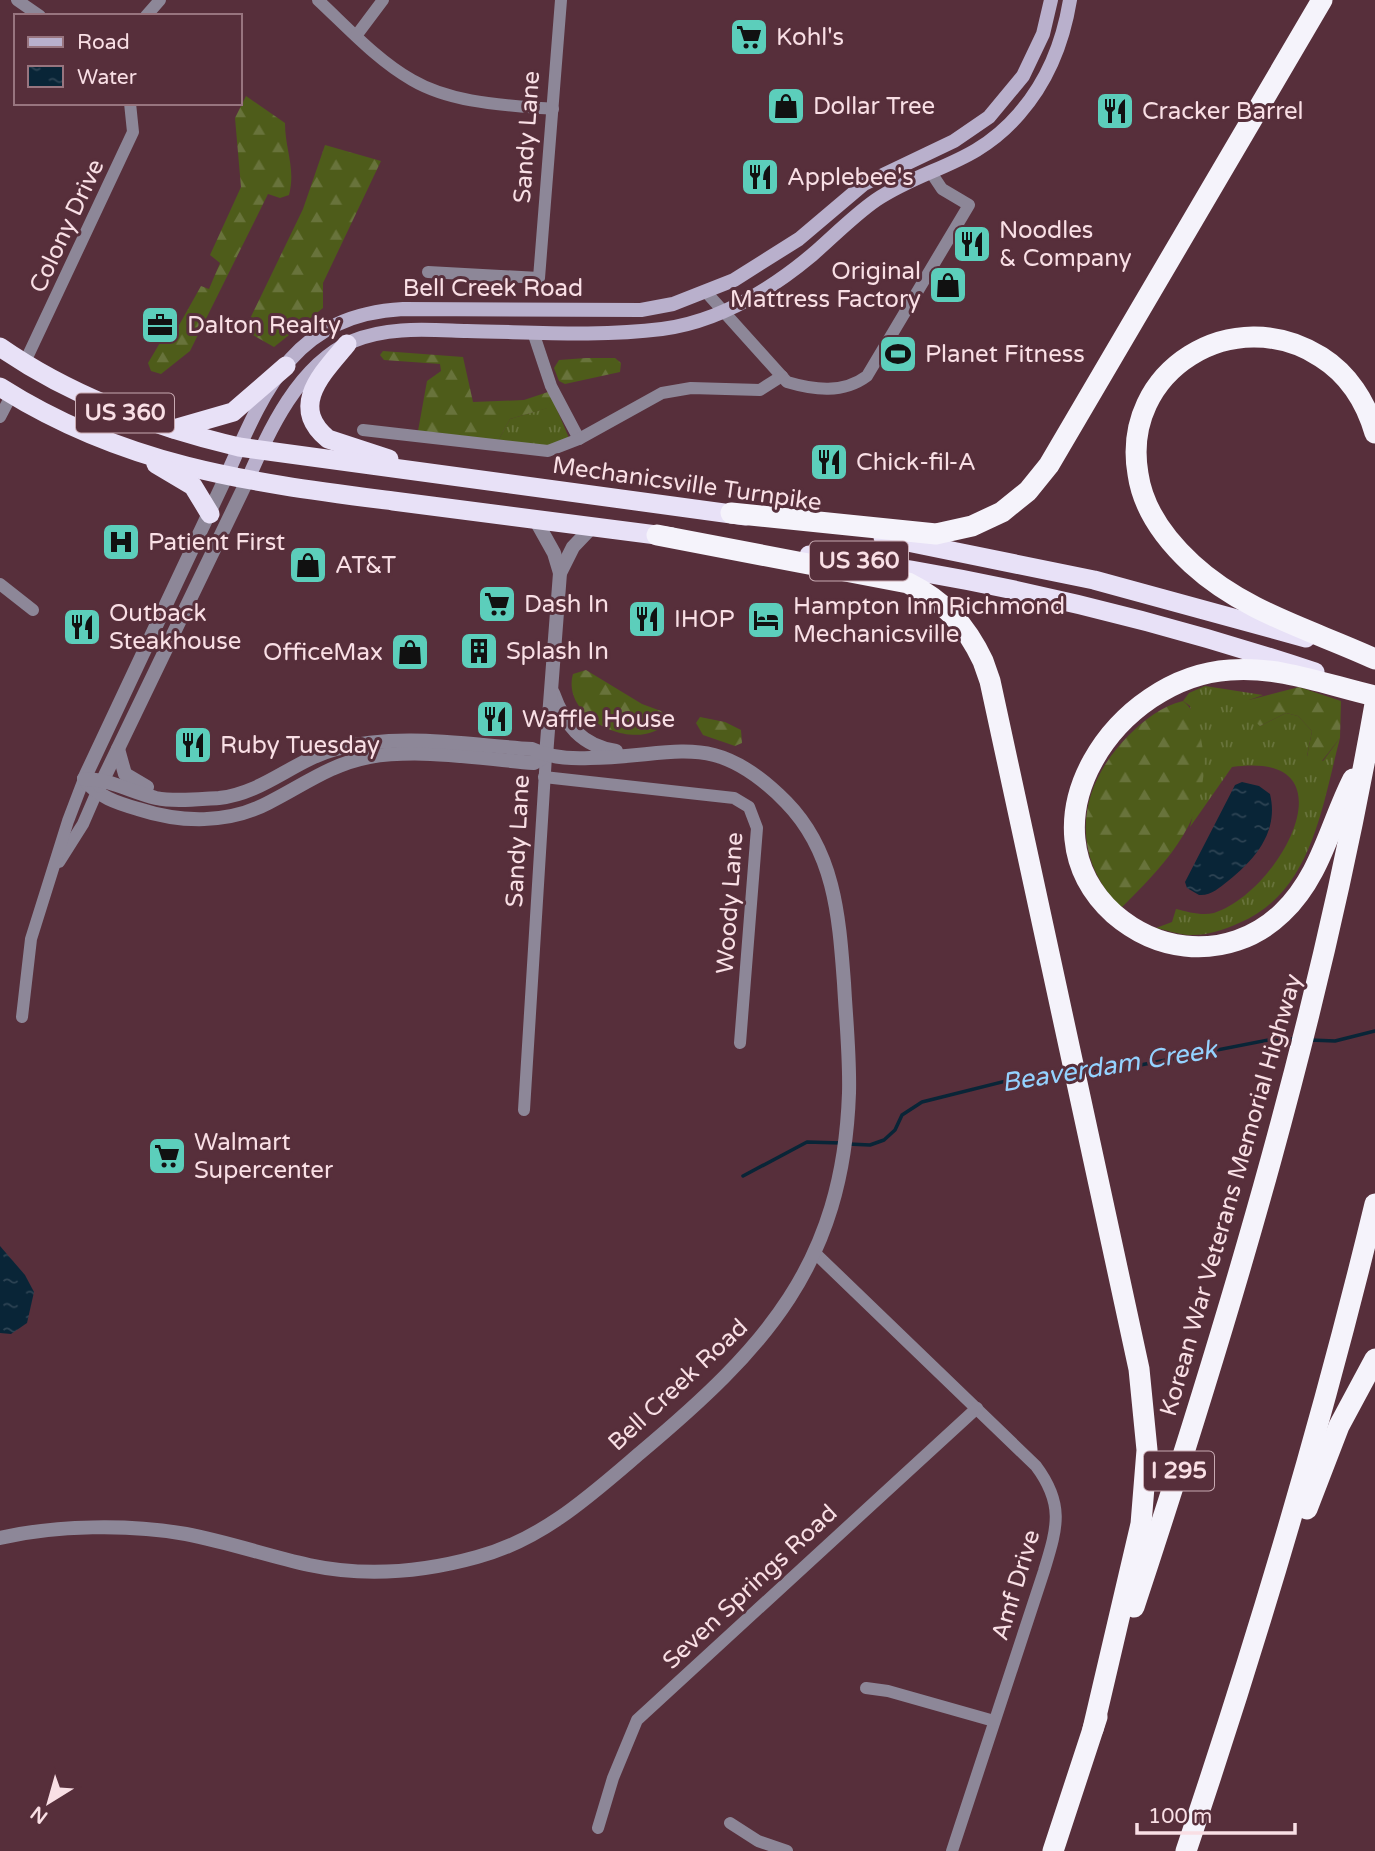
<svg xmlns="http://www.w3.org/2000/svg" width="1375" height="1851" viewBox="0 0 1375 1851" font-family="'Varela Round',sans-serif">
<style>
.grass{fill:url(#grass-tufts)}
.forest{fill:url(#forest-firs)}
.water{fill:url(#water-ripples)}
.lines{fill:none;stroke-linecap:round;stroke-linejoin:round}
.stream{stroke:#092537;stroke-width:3.5}
.minor{stroke:#8d8798;stroke-width:12}
.tertiary{stroke:#8d8798;stroke-width:14}
.secondary{stroke:#b9b0cc;stroke-width:14}
.trunk{stroke:#e8e1f7;stroke-width:19}
.motorway{stroke:#f5f3fb;stroke-width:21}
.labels{text-anchor:middle;dominant-baseline:central;stroke-width:6;stroke-linejoin:round;paint-order:stroke}
.shield{fill:#572f3b;stroke:#c8aab2;stroke-width:2}
.shield-label{font-size:23px;font-weight:bold;fill:#f9dfe5}
.poi-label{font-size:24px;fill:#f9dfe5;stroke:#572f3b;text-anchor:start}
.street-label{font-size:24px;fill:#f9dfe5;stroke:#572f3b}
.water-label{font-size:26px;font-style:italic;fill:#94d2ff;stroke:#572f3b}
</style>
<defs>
<pattern id="grass-tufts" width="24" height="20" patternUnits="userSpaceOnUse" patternTransform="scale(1.75)"><rect width="24" height="20" fill="#4e5c1a"/><path d="M3 7l-1-3M5 7V3M7 7l1-3M15 17l-1-3M17 17v-4M19 17l1-3" fill="none" stroke="#68733b"/></pattern>
<pattern id="forest-firs" width="22" height="20" patternUnits="userSpaceOnUse" patternTransform="scale(1.75)"><rect width="22" height="20" fill="#4e5c1a"/><path d="M5 1l3.5 6h-7zM16 11l3.5 6h-7z" fill="#68733b"/></pattern>
<pattern id="water-ripples" width="26" height="14" patternUnits="userSpaceOnUse" patternTransform="scale(1.75)"><rect width="26" height="14" fill="#092537"/><path d="M2 4q2-2 4 0t4 0M15 11q2-2 4 0t4 0" fill="none" stroke="#2e4454"/></pattern>
</defs>
<rect width="100%" height="100%" fill="#572f3b"/>
<g class="grass">
<path d="M 552,398 L 569,438 L 548,446 L 498,441 L 510,419 L 547,408 Z"/>
<path d="M 1205,686 L 1263,695 L 1249,700 L 1260,726 L 1286,713 L 1298,716 L 1312,731 L 1307,756 L 1323,761 L 1340,738 C 1322,806 1312,893 1239,923 C 1223,930 1206,936 1188,935 C 1177,934 1166,930 1156,928 L 1172,922 L 1176,909 C 1188,912 1202,916 1214,913 C 1279,893 1358,749 1232,767 L 1190,827 L 1203,774 L 1190,706 L 1183,701 L 1189,693 Z"/>
</g>
<g class="forest">
<path d="M 246,96 L 285,123 C 285,150 296,168 289,195 L 280,198 L 268,194 L 190,351 L 161,374 L 151,371 L 148,363 L 161,341 L 169,343 L 201,286 L 209,289 L 220,263 L 210,255 L 241,187 L 235,118 Z"/>
<path d="M 325,145 L 381,161 L 323,283 L 323,308 L 274,347 L 251,334 L 247,325 L 303,209 Z"/>
<path d="M 383,351 L 463,357 L 473,402 L 524,400 L 548,392 L 552,398 L 548,408 L 510,419 L 498,441 L 418,431 L 427,381 L 441,371 L 440,364 L 384,360 L 380,355 Z"/>
<path d="M 586,358 L 615,358 L 621,363 L 620,372 L 565,384 L 559,381 L 554,368 L 559,360 Z"/>
<path d="M 586,670 L 642,704 L 661,711 L 668,721 C 640,756 560,719 573,674 Z"/>
<path d="M 1299,687 L 1341,701 L 1340,738 L 1322,761 L 1315,762 L 1307,757 L 1312,731 L 1298,716 L 1286,713 L 1260,726 L 1247,715 L 1249,700 Z"/>
<path d="M 1183,701 C 1196,711 1198,725 1201,739 C 1216,812 1168,862 1121,908 C 1069,854 1077,787 1129,735 C 1144,720 1162,706 1183,701 Z"/>
<path d="M 700,717 L 725,722 L 741,730 L 742,743 L 735,746 L 703,735 L 696,723 Z"/>
</g>
<g class="water">
<path d="M 1242,782 L 1259,786 L 1270,794 C 1279,831 1256,859 1228,881 C 1219,888 1211,896 1199,895 L 1187,888 L 1185,882 L 1235,785 Z"/>
<path d="M 0,1246 L 25,1275 L 34,1292 L 27,1323 L 11,1334 L 0,1333 Z"/>
</g>
<g class="lines">
<g class="stream">
<path d="M 1310,1040 L 1335,1041 L 1375,1031"/>
<path d="M 1082,1073 L 1115,1070 L 1273,1039 L 1295,1039"/>
<path d="M 848,1144 L 870,1145 L 884,1140 L 895,1130 L 902,1115 L 922,1102 L 1038,1073 L 1067,1074"/>
<path d="M 743,1176 L 807,1142 L 841,1143"/>
</g>
<g class="minor">
<path d="M 17,0 L 40,16"/>
<path d="M 318,0 C 348,28 377,60 412,80 C 453,104 507,105 553,109"/>
<path d="M 146,16 L 160,0"/>
<path d="M 356,36 L 383,0"/>
<path d="M 428,272 L 539,278 L 561,0"/>
<path d="M 706,292 L 787,382 C 814,390 843,394 867,376 L 969,205 L 942,189 L 932,174"/>
<path d="M 533,332 L 551,386 L 579,439"/>
<path d="M 24,364 L 133,132 L 130,103"/>
<path d="M 0,417 L 12,394"/>
<path d="M 363,430 L 548,451 L 579,439 L 662,393 L 691,388 L 760,390 L 782,376"/>
<path d="M 0,584 L 33,610"/>
<path d="M 544,777 L 734,798 L 749,807 L 757,828 L 740,1043"/>
<path d="M 59,862 L 83,824 L 96,794"/>
<path d="M 22,1017 L 31,939 L 68,821 L 84,779"/>
<path d="M 524,1110 L 546,756"/>
<path d="M 815,1253 L 1036,1466 C 1065,1505 1057,1528 1044,1571 L 952,1851"/>
<path d="M 866,1688 L 888,1691 L 994,1721"/>
<path d="M 730,1823 L 758,1841 L 787,1851"/>
<path d="M 598,1828 L 613,1778 L 637,1720 L 977,1408"/>
</g>
<g class="tertiary">
<path d="M 535,519 L 554,553 L 560,573"/>
<path d="M 553,693 C 564,724 582,746 616,751"/>
<path d="M 118,749 L 125,774 L 147,787"/>
<path d="M 546,756 L 560,573 L 573,547 L 593,526"/>
<path d="M 84,779 C 98,797 117,803 138,809 C 181,823 228,824 268,803 C 302,786 331,764 369,757 C 422,748 481,759 534,763 L 546,756"/>
<path d="M 84,779 L 226,477"/>
<path d="M 100,786 L 247,481"/>
<path d="M 0,1538 C 55,1525 130,1524 186,1534 C 228,1542 268,1556 309,1565 C 365,1577 423,1572 477,1557 C 542,1540 591,1495 640,1453 C 765,1348 843,1265 849,1093 C 850,1057 846,1020 844,983 C 839,917 835,852 786,802 C 713,728 678,757 590,758 C 570,759 550,758 532,749 C 468,745 399,732 336,749 C 294,760 264,793 219,798 C 199,799 175,802 156,798 C 131,792 110,779 84,779"/>
</g>
<g class="secondary">
<path d="M 226,477 C 265,388 294,315 403,309 L 641,310 L 673,304 L 734,280 L 799,239 L 864,184 L 954,141 L 989,117 L 1023,76 L 1043,34 L 1051,0"/>
<path d="M 247,481 C 269,431 298,365 353,341 C 389,326 429,330 467,331 C 532,332 598,337 662,329 C 717,322 770,290 812,255 C 833,237 853,216 876,200 C 927,166 974,166 1019,114 C 1048,81 1063,43 1070,0"/>
</g>
<g class="trunk">
<path d="M 347,344 C 323,373 288,406 328,439 L 389,459"/>
<path d="M 0,347 C 72,397 154,427 239,447 L 746,516"/>
<path d="M 0,387 C 126,467 249,482 393,501 C 486,513 579,525 672,537"/>
<path d="M 174,429 L 233,412 L 286,366"/>
<path d="M 156,464 L 193,486 L 210,514"/>
<path d="M 883,537 L 1094,580 L 1306,638"/>
<path d="M 809,555 C 982,577 1149,617 1315,672"/>
</g>
<g class="motorway">
<path d="M 1375,433 C 1366,402 1348,374 1321,357 C 1234,301 1120,370 1138,474 C 1143,509 1166,540 1192,564 C 1244,612 1312,630 1375,659"/>
<path d="M 731,513 L 936,534 L 972,526 L 1002,512 L 1028,491 L 1049,465 L 1322,0"/>
<path d="M 657,535 L 908,583 C 944,601 966,625 983,661 L 990,681 L 1139,1369 L 1147,1450 L 1141,1524 L 1093,1729"/>
<path d="M 1353,779 C 1330,824 1321,876 1282,913 C 1256,938 1221,950 1185,946 C 1157,943 1135,932 1114,914 C 1016,824 1117,677 1230,670 C 1280,666 1327,685 1375,696"/>
<path d="M 1307,1509 L 1339,1426 L 1375,1359"/>
<path d="M 1134,1607 C 1232,1310 1321,1012 1375,704"/>
<path d="M 1053,1851 L 1097,1717"/>
<path d="M 1186,1851 C 1258,1638 1322,1423 1375,1204"/>
</g>
</g>
<defs>
<symbol id="supermarket-square" viewBox="-11 -11 22 22"><rect x="-9" y="-9" width="18" height="18" rx="4" fill="#5ccebb" stroke="#572f3b"/><path d="M-6-5.5h2.5l.6 2H6L4.5 2H-2.5L-4.4-4H-6ZM-1.5 3.2a1.3 1.3 0 1 0 .1 0ZM3 3.2a1.3 1.3 0 1 0 .1 0Z" fill="#111"/></symbol>
<symbol id="shop-square" viewBox="-11 -11 22 22"><rect x="-9" y="-9" width="18" height="18" rx="4" fill="#5ccebb" stroke="#572f3b"/><path d="M-5-2.5h2.3a2.7 3.5 0 0 1 5.4 0H5L5.5 6h-11ZM-1.5-2.5h3a1.5 2.3 0 0 0-3 0Z" fill="#111"/></symbol>
<symbol id="restaurant-square" viewBox="-11 -11 22 22"><rect x="-9" y="-9" width="18" height="18" rx="4" fill="#5ccebb" stroke="#572f3b"/><path d="M-5-6h1v4h1v-4h1v4h1v-4h1v5L-1.5 .5V6h-2V.5L-5-1ZM5-6V6H3V1.5H1.5Q1.5-4 5-6Z" fill="#111"/></symbol>
<symbol id="office-square" viewBox="-11 -11 22 22"><rect x="-9" y="-9" width="18" height="18" rx="4" fill="#5ccebb" stroke="#572f3b"/><path d="M-6-3h4V-5.5h4V-3h4V5H-6ZM-1-4.5V-3h2v-1.5ZM-6 0V1H6V0Z" fill="#111"/></symbol>
<symbol id="stadium-square" viewBox="-11 -11 22 22"><rect x="-9" y="-9" width="18" height="18" rx="4" fill="#5ccebb" stroke="#572f3b"/><path d="M0-5a6.5 5 0 1 0 0 10a6.5 5 0 1 0 0-10ZM-3.5-1.8h7v3.6h-7Z" fill="#111"/></symbol>
<symbol id="hospital-square" viewBox="-11 -11 22 22"><rect x="-9" y="-9" width="18" height="18" rx="4" fill="#5ccebb" stroke="#572f3b"/><path d="M-5-5h3v3.5h4V-5h3V5h-3V1.5h-4V5h-3Z" fill="#111"/></symbol>
<symbol id="hotel-square" viewBox="-11 -11 22 22"><rect x="-9" y="-9" width="18" height="18" rx="4" fill="#5ccebb" stroke="#572f3b"/><path d="M-6-4.5h1.5V1H6V5H4.5V3h-9V5H-6ZM-4 0a1.8 1.8 0 1 1 3.6 0ZM.5 0V-2.5h3Q6-2.5 6 0Z" fill="#111"/></symbol>
<symbol id="building-square" viewBox="-11 -11 22 22"><rect x="-9" y="-9" width="18" height="18" rx="4" fill="#5ccebb" stroke="#572f3b"/><path d="M-4-6H4V6H1V3H-1V6H-4ZM-2.5-4.3h1.7v1.8h-1.7ZM.8-4.3h1.7v1.8H.8ZM-2.5-1h1.7V.8h-1.7ZM.8-1h1.7V.8H.8Z" fill="#111"/></symbol>
</defs>
<g fill-rule="evenodd">
<use href="#supermarket-square" x="727" y="15" width="44" height="44"/>
<use href="#shop-square" x="764" y="84" width="44" height="44"/>
<use href="#restaurant-square" x="1093" y="89" width="44" height="44"/>
<use href="#restaurant-square" x="738" y="155" width="44" height="44"/>
<use href="#restaurant-square" x="950" y="222" width="44" height="44"/>
<use href="#shop-square" x="926" y="263" width="44" height="44"/>
<use href="#office-square" x="138" y="303" width="44" height="44"/>
<use href="#stadium-square" x="876" y="332" width="44" height="44"/>
<use href="#restaurant-square" x="807" y="440" width="44" height="44"/>
<use href="#hospital-square" x="99" y="520" width="44" height="44"/>
<use href="#shop-square" x="286" y="543" width="44" height="44"/>
<use href="#supermarket-square" x="475" y="582" width="44" height="44"/>
<use href="#restaurant-square" x="625" y="597" width="44" height="44"/>
<use href="#hotel-square" x="744" y="598" width="44" height="44"/>
<use href="#restaurant-square" x="60" y="605" width="44" height="44"/>
<use href="#building-square" x="457" y="629" width="44" height="44"/>
<use href="#shop-square" x="388" y="630" width="44" height="44"/>
<use href="#restaurant-square" x="473" y="697" width="44" height="44"/>
<use href="#restaurant-square" x="171" y="723" width="44" height="44"/>
<use href="#supermarket-square" x="145" y="1134" width="44" height="44"/>
</g>
<g class="labels">
<g class="shield">
<rect x="76" y="393.5" width="98" height="39" rx="5"/>
<rect x="810" y="541.5" width="98" height="39" rx="5"/>
<rect x="1144" y="1451.5" width="70" height="39" rx="5"/>
</g>
<g class="shield-label">
<text x="125" y="413">US 360</text>
<text x="859" y="561">US 360</text>
<text x="1179" y="1471">I 295</text>
</g>
<g class="poi-label">
<text x="776" y="37">Kohl's</text>
<text x="813" y="106">Dollar Tree</text>
<text x="1142" y="111">Cracker Barrel</text>
<text x="787" y="177">Applebee's</text>
<text x="999" y="230">Noodles<tspan x="999" dy="28">&amp; Company</tspan></text>
<text x="921" y="271" text-anchor="end">Original<tspan x="921" dy="28">Mattress Factory</tspan></text>
<text x="187" y="325">Dalton Realty</text>
<text x="925" y="354">Planet Fitness</text>
<text x="856" y="462">Chick-fil-A</text>
<text x="148" y="542">Patient First</text>
<text x="335" y="565">AT&amp;T</text>
<text x="524" y="604">Dash In</text>
<text x="793" y="606">Hampton Inn Richmond<tspan x="793" dy="28">Mechanicsville</tspan></text>
<text x="109" y="613">Outback<tspan x="109" dy="28">Steakhouse</tspan></text>
<text x="674" y="619">IHOP</text>
<text x="506" y="651">Splash In</text>
<text x="383" y="652" text-anchor="end">OfficeMax</text>
<text x="522" y="719">Waffle House</text>
<text x="220" y="745">Ruby Tuesday</text>
<text x="194" y="1142">Walmart<tspan x="194" dy="28">Supercenter</tspan></text>
</g>
<g class="street-label">
<text transform="translate(527 137) rotate(-86)">Sandy Lane</text>
<text transform="translate(67 226) rotate(-65)">Colony Drive</text>
<text x="493" y="288">Bell Creek Road</text>
<text transform="translate(687 484) rotate(8)">Mechanicsville Turnpike</text>
<text transform="translate(518 841) rotate(-87)">Sandy Lane</text>
<text transform="translate(730 903) rotate(-86)">Woody Lane</text>
<text transform="translate(1231 1195) rotate(-74)">Korean War Veterans Memorial Highway</text>
<text transform="translate(678 1385) rotate(-43)">Bell Creek Road</text>
<text transform="translate(1016 1585) rotate(-73)">Amf Drive</text>
<text transform="translate(750 1587) rotate(-43)">Seven Springs Road</text>
</g>
<g class="water-label">
<text transform="translate(1109 1066) rotate(-9)">Beaverdam Creek</text>
</g>
</g>
<rect x="14" y="14" width="228" height="91" fill="#572f3b" stroke="#98757f" stroke-width="2"/>
<rect x="28" y="37" width="35" height="10" fill="#b9b0cc" stroke="#98757f" stroke-width="2"/>
<text x="77" y="49" font-size="21" fill="#f9dfe5">Road</text>
<rect x="28" y="66" width="35" height="21" fill="url(#water-ripples)" stroke="#98757f" stroke-width="2"/>
<text x="77" y="84" font-size="21" fill="#f9dfe5">Water</text>
<g transform="translate(49 1802) rotate(217)" stroke="#572f3b" stroke-width="5" paint-order="stroke">
<path d="M0-5L12 26L0 18L-12 26Z" fill="#f9dfe5"/>
<text y="-10" font-size="19" font-weight="bold" text-anchor="middle" fill="#f9dfe5">N</text>
</g>
<path d="M1137 1823v10h158v-10" fill="none" stroke="#f9dfe5" stroke-width="3.5"/>
<text x="1148" y="1823" font-size="21" fill="#f9dfe5" stroke="#572f3b" stroke-width="5" paint-order="stroke">100 m</text>
</svg>
